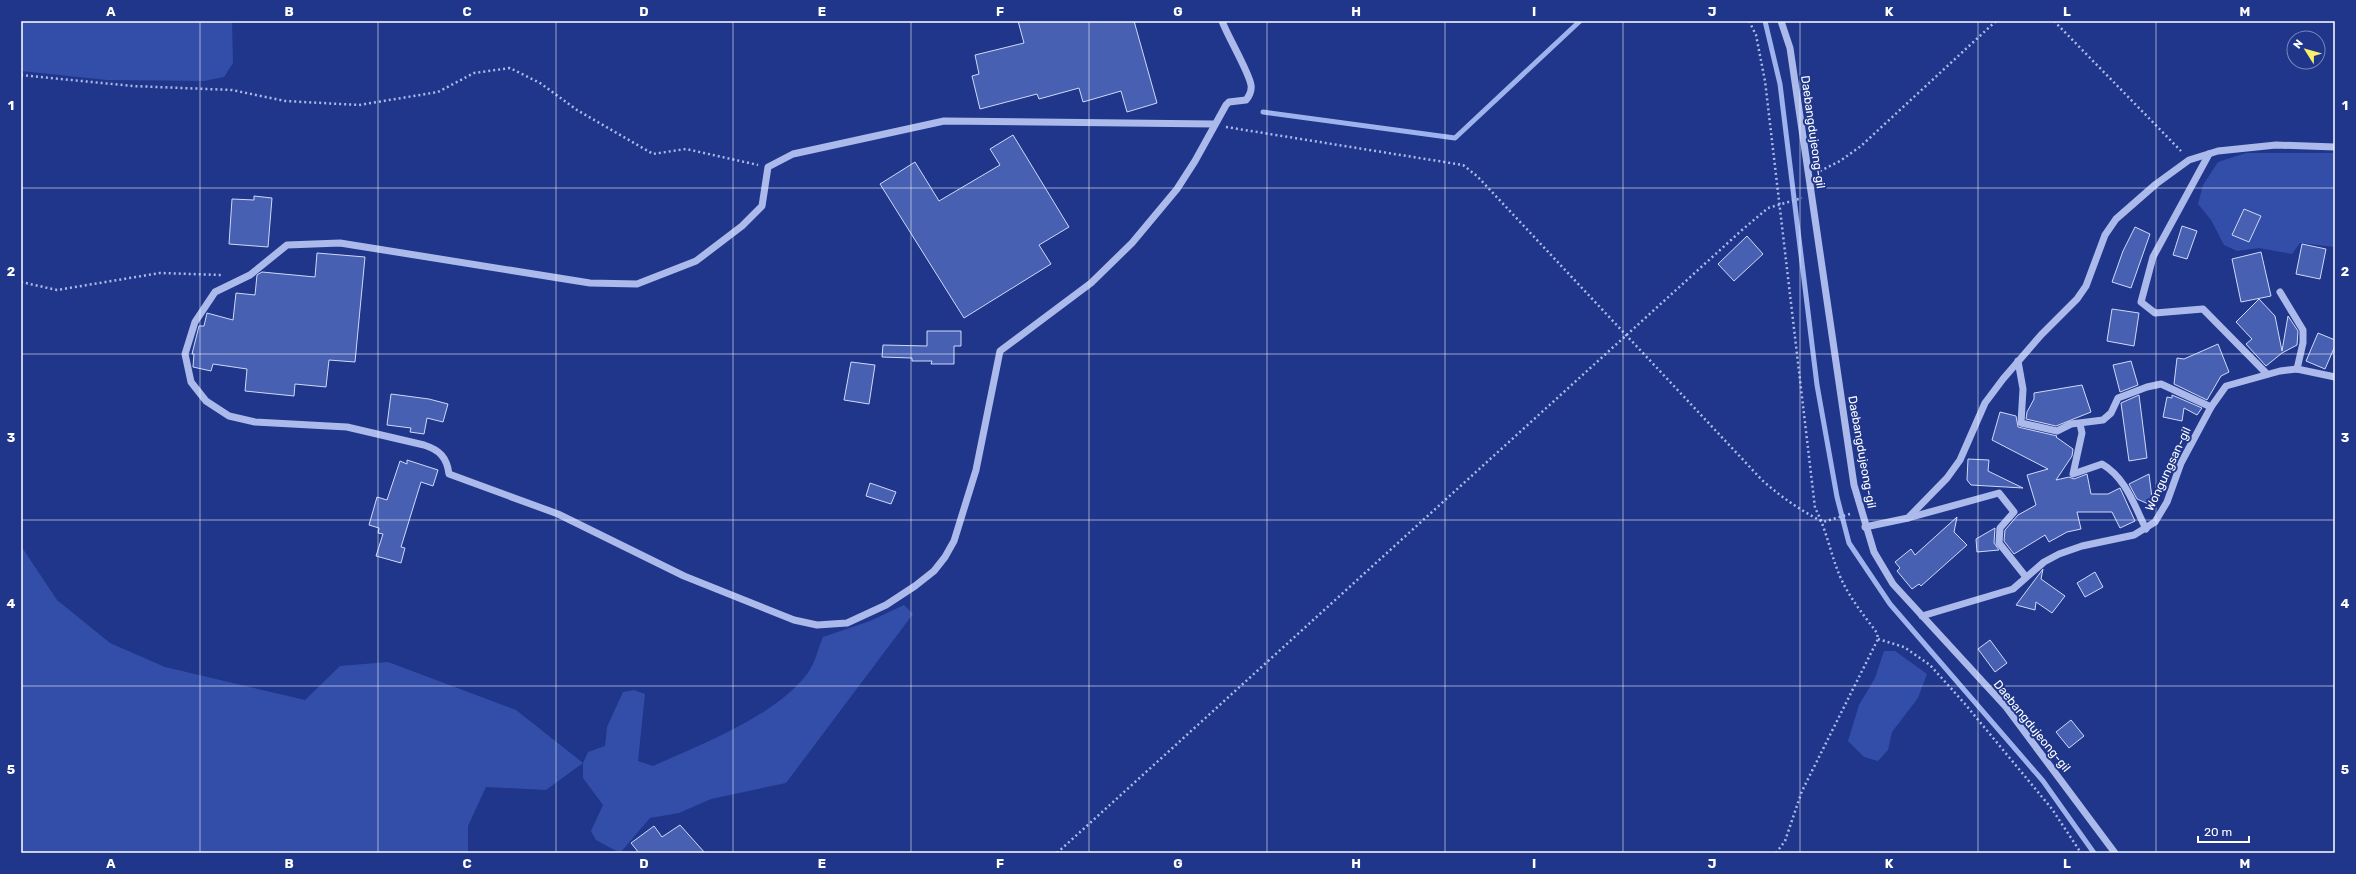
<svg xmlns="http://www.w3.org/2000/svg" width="2356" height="874" viewBox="0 0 2356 874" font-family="Rubik,sans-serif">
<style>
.green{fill:#334ea8}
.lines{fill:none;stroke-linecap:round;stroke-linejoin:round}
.stream{stroke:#9eb2ed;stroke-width:5}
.building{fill:#4760b2;stroke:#d0d9f8}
.path{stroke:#abbaeb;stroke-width:2.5;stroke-dasharray:2 3;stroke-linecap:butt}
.minor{stroke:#abbaeb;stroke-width:7}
.grid{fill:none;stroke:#fff;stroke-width:1;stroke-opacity:0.55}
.labels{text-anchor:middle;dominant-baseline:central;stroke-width:4;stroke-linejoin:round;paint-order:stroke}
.street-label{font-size:12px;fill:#fff;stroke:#1f368a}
.neatline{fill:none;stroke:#fff;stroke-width:1.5}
.grid-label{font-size:13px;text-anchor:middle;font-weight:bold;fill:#fff}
</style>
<rect width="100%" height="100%" fill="#1f368a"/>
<g class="green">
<path d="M 21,21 L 232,21 L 233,63 L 224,77 L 204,81 L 107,80 L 21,71 Z"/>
<path d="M 2246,153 L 2335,153 L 2335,247 L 2300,243 L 2292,254 L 2259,248 L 2237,251 L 2224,245 L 2211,220 L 2198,204 L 2203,185 L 2218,162 Z"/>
<path d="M 21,546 L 57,600 L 110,643 L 165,667 L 305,700 L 340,666 L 388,662 L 516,710 L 583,763 L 588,752 L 605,746 L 607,727 L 623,692 L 634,690 L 645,694 L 638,761 L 653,766 C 702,744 774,717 807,674 C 815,664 818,648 823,637 L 870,621 L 904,605 L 913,614 L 786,783 L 711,799 L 679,813 L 650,818 L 620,853 L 596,840 L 591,831 L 603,805 L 583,778 L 583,763 L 546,790 L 486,787 L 468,826 L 468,853 L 21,853 Z"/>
<path d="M 1884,651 L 1895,651 L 1927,674 L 1918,698 L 1892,732 L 1888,750 L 1878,761 L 1864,757 L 1848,741 L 1859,705 L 1875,678 Z"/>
</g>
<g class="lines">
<g class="stream">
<path d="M 1765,21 L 1780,84 L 1817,385 L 1837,497 L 1849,543 L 1890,604 L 2043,781 L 2094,853"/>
<path d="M 1263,112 L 1455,138 L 1580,21"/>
</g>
</g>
<g class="building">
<path d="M 1018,21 L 1134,21 L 1157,103 L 1127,112 L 1121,91 L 1083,102 L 1079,88 L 1039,99 L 1037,94 L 980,109 L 972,76 L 979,74 L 975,55 L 1024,43 Z"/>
<path d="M 1013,135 L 1069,227 L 1039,245 L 1051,264 L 964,318 L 880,184 L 915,162 L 939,201 L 1000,165 L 990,149 Z"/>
<path d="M 254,196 L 272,198 L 268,247 L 229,244 L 232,199 L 254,200 Z"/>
<path d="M 2244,209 L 2261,216 L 2249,242 L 2232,235 Z"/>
<path d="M 2182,226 L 2197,231 L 2187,259 L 2173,255 Z"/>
<path d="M 2135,227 L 2150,234 L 2131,288 L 2112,282 L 2123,251 Z"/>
<path d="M 1747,236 L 1763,254 L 1734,281 L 1718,264 Z"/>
<path d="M 2302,244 L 2326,249 L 2320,279 L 2296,274 Z"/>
<path d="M 2261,252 L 2271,296 L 2241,302 L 2232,259 Z"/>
<path d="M 317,253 L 365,257 L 355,362 L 329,360 L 326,387 L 295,384 L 294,396 L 245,391 L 247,369 L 213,364 L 211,371 L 193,367 L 194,354 L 192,354 L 199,326 L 204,326 L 207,313 L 233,320 L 236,293 L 255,295 L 257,275 L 262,272 L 315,277 Z"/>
<path d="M 2259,299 L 2275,316 L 2282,351 L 2288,316 L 2298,331 L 2297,345 L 2282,353 L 2266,366 L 2246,344 L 2252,339 L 2236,322 Z"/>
<path d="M 2112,309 L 2139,313 L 2134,346 L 2107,341 Z"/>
<path d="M 927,331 L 961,331 L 961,346 L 954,346 L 954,364 L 931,364 L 932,361 L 912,361 L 912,358 L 882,357 L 883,345 L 927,346 Z"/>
<path d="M 2318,333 L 2335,340 L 2335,346 L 2325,369 L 2306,361 Z"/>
<path d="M 2218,344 L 2229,372 L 2221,376 L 2207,400 L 2174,384 L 2177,358 L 2184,359 Z"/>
<path d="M 2131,361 L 2138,385 L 2120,392 L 2113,365 Z"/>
<path d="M 851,362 L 875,365 L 869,404 L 844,400 Z"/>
<path d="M 2082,385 L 2091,412 L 2056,426 L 2026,419 L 2027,412 L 2034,399 L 2034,393 Z"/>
<path d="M 391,394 L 429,399 L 448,404 L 443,422 L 427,418 L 424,434 L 410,432 L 411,428 L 387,425 Z"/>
<path d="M 2139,395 L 2147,458 L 2129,461 L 2121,403 Z"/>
<path d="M 2172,395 L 2202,408 L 2197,415 L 2184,408 L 2182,421 L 2163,417 L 2167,397 L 2172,398 Z"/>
<path d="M 2000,412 L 2016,416 L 2018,427 L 2057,436 L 2056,437 L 2073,449 L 2072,456 L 2056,480 L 2069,477 L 2074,479 L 2087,474 L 2091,494 L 2108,494 L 2120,488 L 2135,521 L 2120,528 L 2112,512 L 2077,512 L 2081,529 L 2067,532 L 2049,542 L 2045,535 L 2014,554 L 2004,541 L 2005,530 L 2018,515 L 2036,505 L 2027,475 L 2048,469 L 1992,440 Z"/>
<path d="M 1968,459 L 1989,460 L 1988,471 L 2023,488 L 1971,485 L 1967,480 Z"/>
<path d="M 407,460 L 438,470 L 433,486 L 421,482 L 401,547 L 405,548 L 401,563 L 376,556 L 383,534 L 378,533 L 379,528 L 369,525 L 377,497 L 387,500 L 400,461 L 407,464 Z"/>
<path d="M 2149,474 L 2153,506 L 2137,499 L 2129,484 Z"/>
<path d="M 870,483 L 896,492 L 891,504 L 866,496 Z"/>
<path d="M 1957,517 L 1954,532 L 1967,545 L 1921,586 L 1919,584 L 1912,589 L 1897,571 L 1900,568 L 1895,562 L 1911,549 L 1915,555 Z"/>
<path d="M 1995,528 L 1994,543 L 1999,550 L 1977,552 L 1976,539 Z"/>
<path d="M 2043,569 L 2041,579 L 2065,596 L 2052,613 L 2036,602 L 2035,610 L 2016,605 Z"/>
<path d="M 2095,572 L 2103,587 L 2085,597 L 2077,583 Z"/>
<path d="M 1990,640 L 2007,663 L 1995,672 L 1978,649 Z"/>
<path d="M 2071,720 L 2084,736 L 2069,748 L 2056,732 Z"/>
<path d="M 680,825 L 705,853 L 639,853 L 631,843 L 654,826 L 662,837 Z"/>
</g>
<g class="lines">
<g class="path">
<path d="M 1749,21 L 1756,35 L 1765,81 L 1815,508 C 1826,528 1830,552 1839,574 C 1848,596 1863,614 1877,633 L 1878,639 L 1802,791 L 1785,841 L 1776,853"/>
<path d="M 2054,21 L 2181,151"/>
<path d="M 21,75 L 132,86 L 232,90 L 285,101 L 359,105 L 438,92 L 474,73 L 510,68 L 540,83 L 577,110 L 653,154 L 686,149 L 758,165"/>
<path d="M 1226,127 L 1463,165 L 1477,176 L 1762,480 C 1781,497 1800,510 1823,522 L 1850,514"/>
<path d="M 1820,171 L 1840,161 L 1861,146 L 1996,21"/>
<path d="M 21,282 L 57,290 L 160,273 L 222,275"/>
<path d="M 1878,639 L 1904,647 L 1930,665 L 1965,704 L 2052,809 L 2081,853"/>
<path d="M 1057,853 L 1742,230 L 1768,208 L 1802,198"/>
</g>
<g class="minor">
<path d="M 1781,21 L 1790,48 L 1854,485 L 1874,552 L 1893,584 L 2006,707 L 2115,853"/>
<path d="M 1214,124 L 944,121 L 793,154 L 768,167 L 762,206 L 742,226 L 696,261 L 637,284 L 590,283 L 340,243 L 287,245 L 250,275 L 215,292 L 195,322 L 185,354 L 191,382 L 206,401 L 229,416 L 255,422 L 347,427 L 424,445 C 440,450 447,458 449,474 L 558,514 L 684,576 L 794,620 L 817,625 L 847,623 L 886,605 L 915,586 L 934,571 L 945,557 L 954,541 L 976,470 L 1000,351 L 1091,283 L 1132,243 L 1177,189 L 1195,161 L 1226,105 L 1229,102 L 1246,100 C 1250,95 1252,91 1251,85 C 1249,72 1228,37 1222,21"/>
<path d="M 2209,154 L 2153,257 L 2141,302 L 2155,313 L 2203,309 L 2267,374"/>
<path d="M 2280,292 L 2303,330 L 2303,343 L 2297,369"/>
<path d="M 2018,361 L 2023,389 L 2021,423 L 2057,431 L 2071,424 L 2103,420 L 2111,413 L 2118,398 L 2147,387 L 2161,384 L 2211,407"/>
<path d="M 2080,424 L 2082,433 L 2073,474 L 2102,464 C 2126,478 2134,505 2146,529"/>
<path d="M 1908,518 L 1999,493 L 2014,512 L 2000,528 L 1999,543 L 2026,577"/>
<path d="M 1865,527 L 1908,518 L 1947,478 L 1960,460 L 1985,403 L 2003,379 L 2041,335 L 2077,299 L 2086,286 L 2105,235 L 2116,219 L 2156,184 L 2189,160 L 2218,151 L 2276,145 L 2335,147"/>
<path d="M 1922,616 L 2013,589 L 2044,562 L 2059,554 L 2082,546 L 2134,535 L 2155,522 L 2167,502 L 2181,463 L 2211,407 L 2226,386 L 2280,371 L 2297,369 L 2335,377"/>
</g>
</g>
<path class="grid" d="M 200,21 L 200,853M 378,21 L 378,853M 556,21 L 556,853M 733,21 L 733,853M 911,21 L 911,853M 1089,21 L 1089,853M 1267,21 L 1267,853M 1445,21 L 1445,853M 1623,21 L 1623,853M 1800,21 L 1800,853M 1978,21 L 1978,853M 2156,21 L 2156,853M 21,188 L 2335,188M 21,354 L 2335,354M 21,520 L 2335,520M 21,686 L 2335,686"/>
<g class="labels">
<g class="street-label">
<text transform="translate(1813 132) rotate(82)">Daebangdujeong-gil</text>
<text transform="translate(1862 452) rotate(80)">Daebangdujeong-gil</text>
<text transform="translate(2168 469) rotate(-65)">Wongungsan-gil</text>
<text transform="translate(2032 726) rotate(51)">Daebangdujeong-gil</text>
</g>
</g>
<rect width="2356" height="874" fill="none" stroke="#1f368a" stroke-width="44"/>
<g transform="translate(2306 50) rotate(307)"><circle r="19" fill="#1f368a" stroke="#7986b9"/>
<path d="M0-3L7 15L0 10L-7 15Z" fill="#faf06b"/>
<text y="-6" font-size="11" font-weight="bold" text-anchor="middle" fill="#ffffff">N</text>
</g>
<path d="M2198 836v6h51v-6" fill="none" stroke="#ffffff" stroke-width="2"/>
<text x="2204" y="836" font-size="12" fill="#ffffff" stroke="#1f368a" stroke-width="3" paint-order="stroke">20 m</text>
<rect x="22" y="22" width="2312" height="830" class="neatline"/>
<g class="grid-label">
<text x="111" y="16">A</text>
<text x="289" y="16">B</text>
<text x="467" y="16">C</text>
<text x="644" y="16">D</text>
<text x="822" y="16">E</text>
<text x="1000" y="16">F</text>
<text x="1178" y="16">G</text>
<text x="1356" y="16">H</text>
<text x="1534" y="16">I</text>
<text x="1712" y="16">J</text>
<text x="1889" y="16">K</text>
<text x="2067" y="16">L</text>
<text x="2245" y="16">M</text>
<text x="11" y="110">1</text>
<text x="2345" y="110">1</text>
<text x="11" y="276">2</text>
<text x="2345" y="276">2</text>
<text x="11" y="442">3</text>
<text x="2345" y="442">3</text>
<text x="11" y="608">4</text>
<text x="2345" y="608">4</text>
<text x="11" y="774">5</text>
<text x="2345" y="774">5</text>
<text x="111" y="868">A</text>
<text x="289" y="868">B</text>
<text x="467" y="868">C</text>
<text x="644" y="868">D</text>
<text x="822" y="868">E</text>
<text x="1000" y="868">F</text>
<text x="1178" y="868">G</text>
<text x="1356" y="868">H</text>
<text x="1534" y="868">I</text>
<text x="1712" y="868">J</text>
<text x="1889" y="868">K</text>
<text x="2067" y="868">L</text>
<text x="2245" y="868">M</text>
</g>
</svg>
